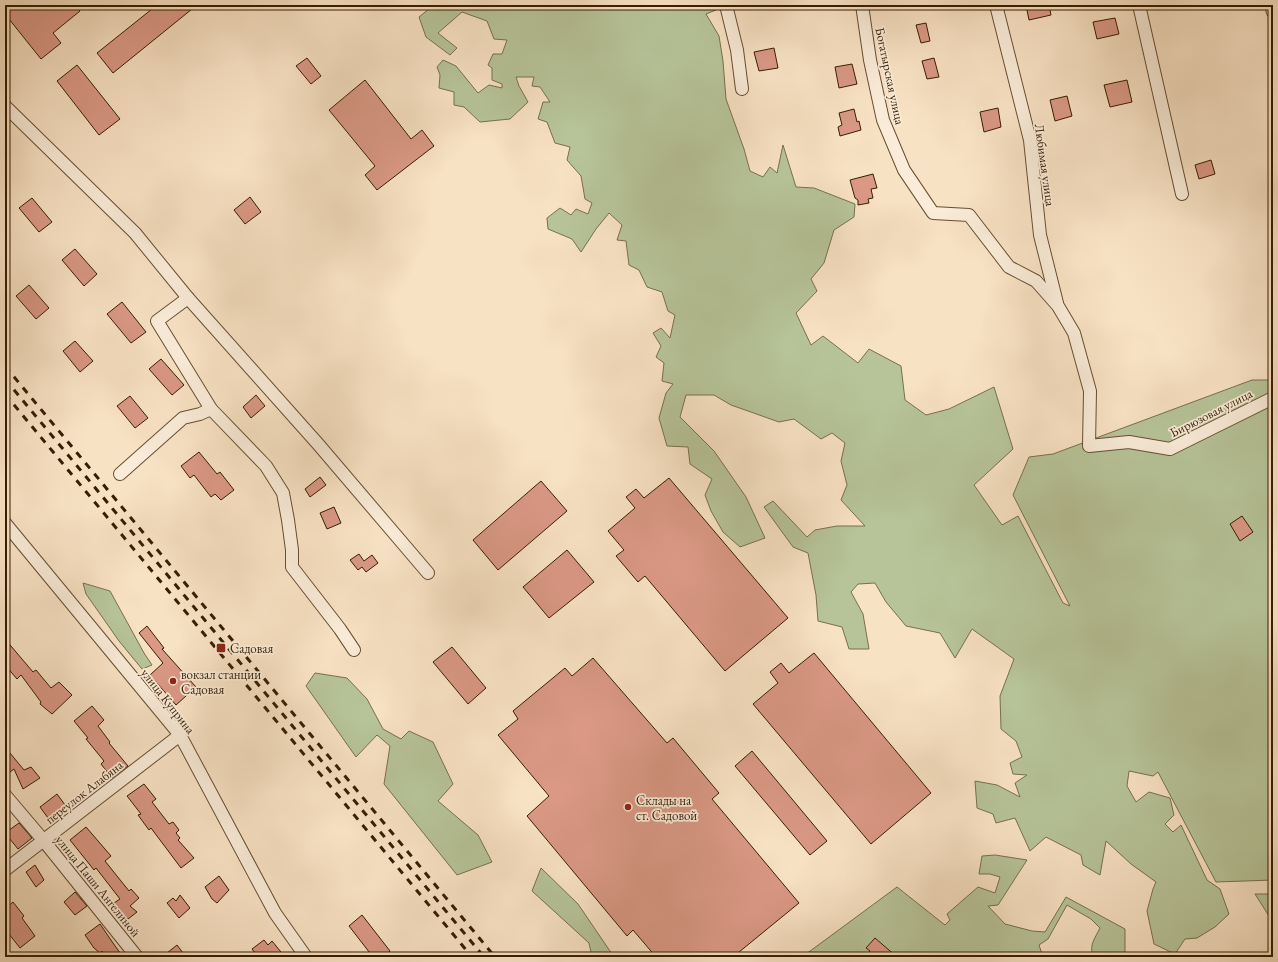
<svg xmlns="http://www.w3.org/2000/svg" width="1278" height="962" viewBox="0 0 1278 962" font-family="'EB Garamond',serif">
<style>
.green{fill:#b7c499;stroke:#77704c}
.building{fill:#da9885;stroke:#371d00}
.lines{fill:none;stroke-linecap:round;stroke-linejoin:round}
.street-casing{stroke:#674e31;stroke-width:14}
.street{stroke:#faecd9;stroke-width:12}
.rail{stroke:#371d00;stroke-width:3;stroke-dasharray:7 7;stroke-linecap:butt}
.poi-dot{fill:#8f2418;stroke:#faecd9;stroke-width:1.5}
.labels{text-anchor:middle;dominant-baseline:central;stroke-width:3.5;stroke-linejoin:round;paint-order:stroke}
.street-label{font-size:13px;fill:#371d00;stroke:#faecd9}
.poi-label{font-size:13px;fill:#371d00;stroke:#faecd9;text-anchor:start}
</style>
<rect width="100%" height="100%" fill="#f8e2c4"/>
<filter id="stains"><feTurbulence type="fractalNoise" baseFrequency=".005" numOctaves="4"/><feColorMatrix values="0 0 0 0 .2 0 0 0 0 .09 0 0 0 0 .02 0 0 0 .5 -.17"/></filter>
<radialGradient id="worn" r=".72"><stop offset=".6" stop-color="#630" stop-opacity="0"/><stop offset="1" stop-color="#630" stop-opacity=".3"/></radialGradient>
<g class="green">
<path d="M 434,5 L 716,5 L 716,10 L 706,14 L 719,36 L 723,61 L 726,99 L 744,149 L 750,171 L 763,177 L 770,167 L 777,173 L 783,145 L 796,187 L 814,188 L 855,204 L 854,217 L 834,230 L 824,263 L 811,279 L 817,291 L 796,313 L 811,345 L 823,336 L 858,363 L 869,349 L 901,366 L 905,400 L 926,415 L 949,409 L 994,387 L 1013,449 L 974,485 L 1002,525 L 1018,516 L 1063,603 L 1070,606 L 1013,495 L 1029,457 L 1053,454 L 1252,380 L 1273,380 L 1273,880 L 1216,882 L 1158,772 L 1153,776 L 1129,771 L 1127,786 L 1136,802 L 1149,792 L 1170,798 L 1174,815 L 1165,824 L 1173,832 L 1181,825 L 1207,880 L 1220,889 L 1229,914 L 1215,927 L 1197,938 L 1185,939 L 1175,954 L 1154,944 L 1147,911 L 1153,889 L 1156,882 L 1131,864 L 1106,841 L 1100,875 L 1083,865 L 1081,855 L 1046,837 L 1030,851 L 1015,818 L 996,823 L 993,814 L 977,808 L 975,781 L 997,785 L 1020,797 L 1015,783 L 1027,775 L 1013,774 L 1010,763 L 1022,757 L 1016,741 L 1001,729 L 1000,696 L 1014,659 L 972,629 L 955,658 L 940,633 L 906,626 L 886,602 L 875,583 L 858,584 L 851,592 L 863,614 L 869,649 L 849,649 L 842,627 L 818,621 L 816,595 L 808,553 L 793,547 L 764,507 L 773,501 L 807,537 L 815,530 L 837,526 L 865,526 L 841,500 L 847,485 L 841,461 L 845,443 L 832,433 L 821,439 L 794,419 L 779,422 L 731,405 L 714,395 L 686,395 L 680,417 L 714,451 L 746,497 L 765,538 L 740,547 L 723,532 L 711,511 L 705,495 L 712,479 L 690,464 L 688,447 L 667,446 L 659,418 L 666,393 L 673,384 L 662,381 L 664,363 L 656,357 L 661,346 L 653,333 L 661,328 L 670,338 L 675,315 L 668,311 L 662,292 L 647,287 L 639,270 L 629,265 L 626,241 L 617,240 L 622,225 L 609,213 L 596,229 L 581,252 L 572,239 L 548,229 L 547,218 L 560,208 L 571,215 L 576,209 L 588,214 L 592,203 L 585,199 L 581,176 L 567,160 L 570,147 L 555,143 L 547,122 L 538,119 L 543,102 L 550,102 L 540,87 L 532,86 L 534,77 L 516,77 L 519,86 L 528,102 L 510,119 L 480,122 L 464,107 L 454,105 L 454,92 L 439,88 L 440,75 L 437,67 L 443,60 L 456,66 L 478,93 L 489,85 L 502,88 L 502,84 L 492,80 L 492,68 L 488,65 L 493,54 L 502,54 L 507,40 L 494,39 L 487,21 L 462,12 L 438,33 L 457,48 L 450,55 L 426,37 L 419,17 Z"/>
<path d="M 83,583 L 110,591 L 144,653 L 152,665 L 142,669 L 119,641 L 86,594 Z"/>
<path d="M 315,673 L 347,678 L 367,699 L 383,729 L 401,739 L 409,731 L 433,742 L 453,784 L 438,801 L 478,835 L 492,862 L 457,875 L 384,784 L 390,746 L 377,735 L 356,757 L 306,686 Z"/>
<path d="M 995,855 L 1027,860 L 998,905 L 988,906 L 1005,924 L 1032,931 L 1045,932 L 1066,897 L 1125,929 L 1125,953 L 1119,957 L 1094,957 C 1088,947 1095,938 1100,928 L 1091,919 L 1067,905 L 1048,939 L 1039,945 L 1043,957 L 1035,957 L 1032,956 L 1031,957 L 802,957 L 897,887 L 945,925 L 950,920 L 947,914 L 978,887 L 995,893 L 1000,877 L 990,874 L 979,874 L 982,856 Z"/>
<path d="M 541,868 L 578,904 L 612,954 L 617,957 L 592,957 L 589,943 L 532,891 Z"/>
<path d="M 1255,894 L 1273,894 L 1273,919 L 1269,916 Z"/>
</g>
<g class="building">
<path d="M 5,5 L 75,5 L 80,11 L 53,33 L 61,43 L 41,59 L 5,14 Z"/>
<path d="M 157,5 L 197,5 L 113,73 L 97,53 Z"/>
<path d="M 1026,5 L 1049,5 L 1051,15 L 1029,20 Z"/>
<path d="M 1115,18 L 1119,34 L 1097,39 L 1093,22 Z"/>
<path d="M 926,23 L 930,41 L 921,43 L 916,25 Z"/>
<path d="M 774,48 L 778,68 L 759,71 L 754,52 Z"/>
<path d="M 307,58 L 321,76 L 311,84 L 296,66 Z"/>
<path d="M 934,58 L 939,77 L 927,79 L 922,61 Z"/>
<path d="M 852,64 L 857,84 L 839,88 L 835,67 Z"/>
<path d="M 77,65 L 120,119 L 99,135 L 57,81 Z"/>
<path d="M 365,80 L 411,139 L 422,130 L 434,146 L 377,190 L 365,175 L 375,166 L 329,110 Z"/>
<path d="M 1127,80 L 1132,102 L 1110,107 L 1104,85 Z"/>
<path d="M 1067,96 L 1072,116 L 1055,121 L 1050,100 Z"/>
<path d="M 998,108 L 1001,127 L 984,132 L 980,112 Z"/>
<path d="M 854,109 L 857,122 L 859,121 L 861,130 L 840,136 L 838,127 L 842,125 L 839,113 Z"/>
<path d="M 1211,160 L 1215,174 L 1199,179 L 1195,165 Z"/>
<path d="M 873,174 L 877,188 L 871,189 L 873,198 L 868,199 L 869,203 L 858,205 L 858,200 L 855,198 L 850,180 Z"/>
<path d="M 250,197 L 261,212 L 245,224 L 234,210 Z"/>
<path d="M 32,198 L 52,222 L 39,232 L 19,208 Z"/>
<path d="M 75,249 L 97,274 L 84,286 L 62,260 Z"/>
<path d="M 29,285 L 49,308 L 36,319 L 16,296 Z"/>
<path d="M 122,302 L 146,332 L 131,343 L 107,314 Z"/>
<path d="M 75,341 L 93,361 L 80,372 L 63,351 Z"/>
<path d="M 161,359 L 184,385 L 172,395 L 149,369 Z"/>
<path d="M 256,395 L 265,406 L 251,418 L 243,407 Z"/>
<path d="M 130,396 L 148,418 L 135,428 L 117,406 Z"/>
<path d="M 199,452 L 217,474 L 220,472 L 234,490 L 221,500 L 215,494 L 211,497 L 194,475 L 190,478 L 181,466 Z"/>
<path d="M 320,477 L 326,485 L 310,497 L 305,489 Z"/>
<path d="M 669,478 L 788,618 L 725,671 L 645,576 L 638,582 L 616,556 L 624,550 L 608,531 L 635,508 L 626,497 L 636,489 L 644,498 Z"/>
<path d="M 541,481 L 567,511 L 498,570 L 473,540 Z"/>
<path d="M 334,507 L 341,523 L 327,529 L 320,513 Z"/>
<path d="M 1242,516 L 1253,532 L 1240,541 L 1230,524 Z"/>
<path d="M 567,550 L 594,582 L 549,618 L 523,587 Z"/>
<path d="M 359,554 L 364,561 L 372,555 L 378,563 L 366,572 L 362,567 L 358,570 L 350,560 Z"/>
<path d="M 147,626 L 164,648 L 162,649 L 196,687 L 176,705 L 150,675 L 163,663 L 139,633 Z"/>
<path d="M 5,639 L 33,672 L 36,670 L 51,688 L 59,682 L 72,695 L 52,714 L 40,704 L 41,702 L 21,675 L 17,679 L 5,665 Z"/>
<path d="M 452,647 L 486,688 L 468,704 L 433,662 Z"/>
<path d="M 814,653 L 931,793 L 871,844 L 753,704 L 778,683 L 770,672 L 781,663 L 789,673 Z"/>
<path d="M 593,658 L 667,743 L 673,738 L 719,793 L 712,799 L 799,903 L 733,957 L 656,957 L 633,930 L 627,936 L 527,816 L 549,796 L 498,735 L 518,719 L 513,711 L 565,668 L 572,676 Z"/>
<path d="M 92,706 L 104,720 L 98,726 L 110,742 L 109,743 L 128,766 L 112,778 L 101,764 L 104,761 L 86,739 L 88,738 L 74,721 Z"/>
<path d="M 5,747 L 24,770 L 31,767 L 40,778 L 23,789 L 14,769 L 5,776 Z"/>
<path d="M 752,751 L 827,841 L 810,855 L 735,766 Z"/>
<path d="M 144,784 L 156,799 L 152,802 L 169,824 L 173,822 L 179,830 L 176,833 L 180,838 L 178,840 L 194,858 L 181,868 L 151,828 L 149,830 L 138,815 L 141,814 L 127,796 Z"/>
<path d="M 57,794 L 68,809 L 51,822 L 40,807 Z"/>
<path d="M 19,823 L 32,838 L 18,849 L 5,833 Z"/>
<path d="M 86,827 L 111,856 L 105,861 L 129,891 L 131,889 L 139,898 L 130,906 L 137,912 L 128,919 L 120,912 L 114,903 L 120,899 L 96,868 L 94,870 L 70,840 Z"/>
<path d="M 35,865 L 44,880 L 36,887 L 26,872 Z"/>
<path d="M 219,876 L 229,890 L 217,903 L 212,899 L 205,887 Z"/>
<path d="M 75,892 L 87,906 L 75,915 L 64,902 Z"/>
<path d="M 180,895 L 190,908 L 179,918 L 167,903 L 173,898 L 176,901 Z"/>
<path d="M 13,902 L 24,916 L 22,918 L 35,936 L 20,948 L 5,929 L 5,909 Z"/>
<path d="M 362,915 L 390,951 L 383,957 L 373,957 L 349,926 Z"/>
<path d="M 100,924 L 113,943 L 123,957 L 106,957 L 102,951 L 100,953 L 94,948 L 85,935 Z"/>
<path d="M 875,938 L 897,957 L 865,957 L 870,951 L 866,948 Z"/>
<path d="M 264,940 L 268,945 L 272,941 L 285,957 L 258,957 L 252,949 Z"/>
<path d="M 177,945 L 186,957 L 162,957 Z"/>
</g>
<g class="lines">
<defs>
<g id="street">
<path d="M 726,5 L 737,50 L 742,89"/>
<path d="M 862,5 L 870,60 L 883,120 L 904,170 L 933,213 L 969,215 L 1009,267 L 1036,281 L 1058,306 L 1074,333 L 1090,391 L 1089,446 L 1129,442 L 1170,449 L 1273,398"/>
<path d="M 996,5 L 1030,140 L 1040,235 L 1057,303"/>
<path d="M 1139,5 L 1182,194"/>
<path d="M 1271,5 L 1273,12"/>
<path d="M 5,106 L 135,233 L 188,298 L 318,444 L 428,573"/>
<path d="M 188,298 L 157,321 L 211,409 L 266,466 L 283,493 L 288,520 L 292,550 L 292,567 L 340,629 L 354,650"/>
<path d="M 120,474 L 183,418 L 200,414 L 211,409"/>
<path d="M 5,523 L 180,735 L 275,913 L 306,957"/>
<path d="M 5,795 L 44,841 L 137,957"/>
<path d="M 5,870 L 180,735"/>
</g>
</defs>
<use href="#street" class="street-casing"/>
<use href="#street" class="street"/>
<g class="rail">
<path d="M 5,366 L 495,957"/>
<path d="M 5,379 L 484,957"/>
<path d="M 5,394 L 472,957"/>
</g>
</g>
<g class="poi-dot">
<rect x="216" y="643" width="10" height="10" rx="2"/>
<circle cx="173" cy="681" r="4"/>
<circle cx="628" cy="807" r="4"/>
</g>
<g class="labels">
<g class="street-label">
<text transform="translate(890 76) rotate(78)">Богатырская улица</text>
<text transform="translate(1045 165) rotate(82)">Любимая улица</text>
<text transform="translate(1211 413) rotate(-27)">Бирюзовая улица</text>
<text transform="translate(168 701) rotate(52)">улица Куприна</text>
<text transform="translate(84 792) rotate(-38)">переулок Алабяна</text>
<text transform="translate(98 886) rotate(51)">улица Паши Ангелиной</text>
</g>
<g class="poi-label">
<text x="230" y="648">Садовая</text>
<text x="181" y="674">вокзал станции<tspan x="181" dy="15">Садовая</tspan></text>
<text x="636" y="800">Склады на<tspan x="636" dy="15">ст. Садовой</tspan></text>
</g>
</g>
<rect width="1278" height="962" fill="none" stroke="#f8e2c4" stroke-width="20"/>
<rect x="6" y="6" width="1266" height="950" fill="none" stroke="#371d00" stroke-width="2"/>
<rect x="10" y="10" width="1258" height="942" fill="none" stroke="#371d00"/>
<rect width="100%" height="100%" filter="url(#stains)"/>
<rect width="100%" height="100%" fill="url(#worn)"/>
</svg>
